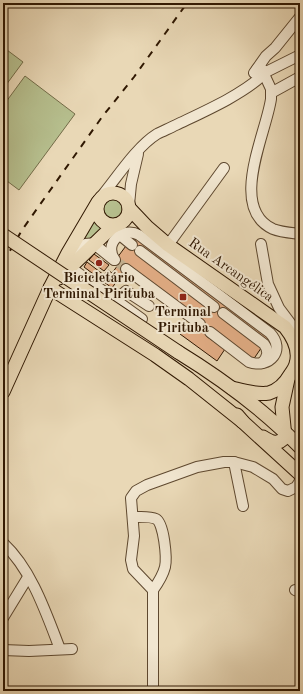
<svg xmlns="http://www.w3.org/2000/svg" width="303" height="694" viewBox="0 0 303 694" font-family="'Old Standard TT',serif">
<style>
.green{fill:#b6bf8e;stroke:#736c48}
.building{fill:#e2ad85;stroke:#301802}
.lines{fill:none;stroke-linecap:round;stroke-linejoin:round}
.minor-tunnel{stroke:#c4b292;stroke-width:10;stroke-dasharray:10 5;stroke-linecap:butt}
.minor-casing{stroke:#5e482f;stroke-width:12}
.major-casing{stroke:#301802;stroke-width:15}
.minor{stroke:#f1e6d0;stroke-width:10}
.major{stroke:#e9d8b6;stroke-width:13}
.rail{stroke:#301802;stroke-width:2;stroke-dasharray:7 7;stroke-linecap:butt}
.major-bridge-casing{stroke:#301802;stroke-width:15;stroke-linecap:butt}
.major-bridge{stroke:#e9d8b6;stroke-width:13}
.poi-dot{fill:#8f2418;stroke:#f1e6d0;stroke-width:1.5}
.labels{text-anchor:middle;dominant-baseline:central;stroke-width:4;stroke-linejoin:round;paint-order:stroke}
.street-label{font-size:14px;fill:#301802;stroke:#f1e6d0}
.poi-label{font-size:14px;font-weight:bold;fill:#301802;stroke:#f1e6d0}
</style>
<rect width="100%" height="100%" fill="#e9d8b6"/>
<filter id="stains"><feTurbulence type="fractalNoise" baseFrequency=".005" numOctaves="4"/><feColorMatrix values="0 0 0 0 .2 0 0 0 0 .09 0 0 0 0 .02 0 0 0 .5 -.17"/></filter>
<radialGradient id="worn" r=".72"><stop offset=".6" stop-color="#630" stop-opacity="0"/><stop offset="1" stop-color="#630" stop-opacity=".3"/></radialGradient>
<g class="green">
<path d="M 3,47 L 23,62 L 6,85 L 3,82 Z"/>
<path d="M 25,76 L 75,114 L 19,190 L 3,178 L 3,106 Z"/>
<circle cx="113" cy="209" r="13"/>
<path d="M 97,216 L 109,228 L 77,246 Z"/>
</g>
<g class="building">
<path d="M 134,235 L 270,335 L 253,360 L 211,329 L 206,336 L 225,349 L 217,361 L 180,334 L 188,323 L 199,331 L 204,323 L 127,266 L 112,288 L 84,267 L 87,262 L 104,275 L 108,270 L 112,273 L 121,261 L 117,258 Z"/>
<path d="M 94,254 L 109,265 L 104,271 L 89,260 Z"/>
</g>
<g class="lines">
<path class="minor-tunnel" d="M 119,263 L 126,269"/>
<defs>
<g id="minor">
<path d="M 254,73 L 266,56 L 275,48 L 300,17"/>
<path d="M 264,73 L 300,55"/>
<path d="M 264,74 L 271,89 L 271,99 C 266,134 228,208 273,229 C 280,232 292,233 300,234"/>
<path d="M 271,93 L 300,77"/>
<path d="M 100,198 C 116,179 136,147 157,134 C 163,131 170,128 176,125 C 203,112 242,95 263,75 L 263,70 L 257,69"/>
<path d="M 129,205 L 131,184 L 138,154"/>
<path d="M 104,222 L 132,245"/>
<path d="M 261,244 L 268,284 L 279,308 L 300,336"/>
<path d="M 168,245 L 224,168"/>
<path d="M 140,251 L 214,307"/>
<path d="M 68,253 C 76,248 84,242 94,244 L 114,260"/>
<path d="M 115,260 C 103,243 123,226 139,235 L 270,333 C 286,350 270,369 249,362 L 210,332"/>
<path d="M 70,267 L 142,319"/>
<path d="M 126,269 L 200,324"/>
<path d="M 116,300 L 126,291 L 149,306"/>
<path d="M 223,313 L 264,344 C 269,351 268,357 262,363"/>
<path d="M 234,462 L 243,506"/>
<path d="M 134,517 C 140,517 150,516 156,519 C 164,523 167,558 165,567 C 163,575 158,583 153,590"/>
<path d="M 3,543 C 32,570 46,613 60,649"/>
<path d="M 295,590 L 300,592"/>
<path d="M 3,618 L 28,577"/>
<path d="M 3,650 L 29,651 L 72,649"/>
<path d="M 153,691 L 153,590 L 133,569 L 131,560 L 134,536 L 131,498 L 136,491 L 147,485 L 197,467 L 224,462 L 234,462 L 253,467 L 273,479 L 282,489 L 288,491 L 296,487 L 300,481"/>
</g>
<g id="major">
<circle cx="113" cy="209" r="16"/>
<path d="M 129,208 L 147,227 L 168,245 L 285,327 C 293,337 300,351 296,364 C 295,368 292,372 290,375 C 285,384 279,390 269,393 C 257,395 244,391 232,388"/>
<path d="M 59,278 L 111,228 L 116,225"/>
<path d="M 50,288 L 155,355 L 189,379 L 243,422"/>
<path d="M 178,352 C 222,379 264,410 300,447"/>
<path d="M 3,392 L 50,288 L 68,253 L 98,202"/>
<path d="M 237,415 L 243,422 L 300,474"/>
<path d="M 263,437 C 271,442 278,446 285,437 L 282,407 L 288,379"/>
</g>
</defs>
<use href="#minor" class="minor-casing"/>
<use href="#major" class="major-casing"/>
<use href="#minor" class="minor"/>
<use href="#major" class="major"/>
<path class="rail" d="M 3,263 L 22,230 L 102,117 L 134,77 L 187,3"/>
<defs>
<path id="major-bridge" d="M 3,235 L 178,352"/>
</defs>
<use href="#major-bridge" class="major-bridge-casing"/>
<use href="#major-bridge" class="major-bridge"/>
</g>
<g class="poi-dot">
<circle cx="99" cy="263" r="4"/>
<rect x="179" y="293" width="8" height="8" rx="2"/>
</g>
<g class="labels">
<g class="street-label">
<text transform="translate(231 270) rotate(35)">Rua Arcangélica</text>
</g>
<g class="poi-label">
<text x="99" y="278">Bicicletário<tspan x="99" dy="16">Terminal Pirituba</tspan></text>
<text x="183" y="312">Terminal<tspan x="183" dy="16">Pirituba</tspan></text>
</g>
</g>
<rect width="303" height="694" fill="none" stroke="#e9d8b6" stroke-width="16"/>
<rect x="4" y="4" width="295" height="686" fill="none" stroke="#301802" stroke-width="2"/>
<rect x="8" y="8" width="287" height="678" fill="none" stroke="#301802"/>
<rect width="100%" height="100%" filter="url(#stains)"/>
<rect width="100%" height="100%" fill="url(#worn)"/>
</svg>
